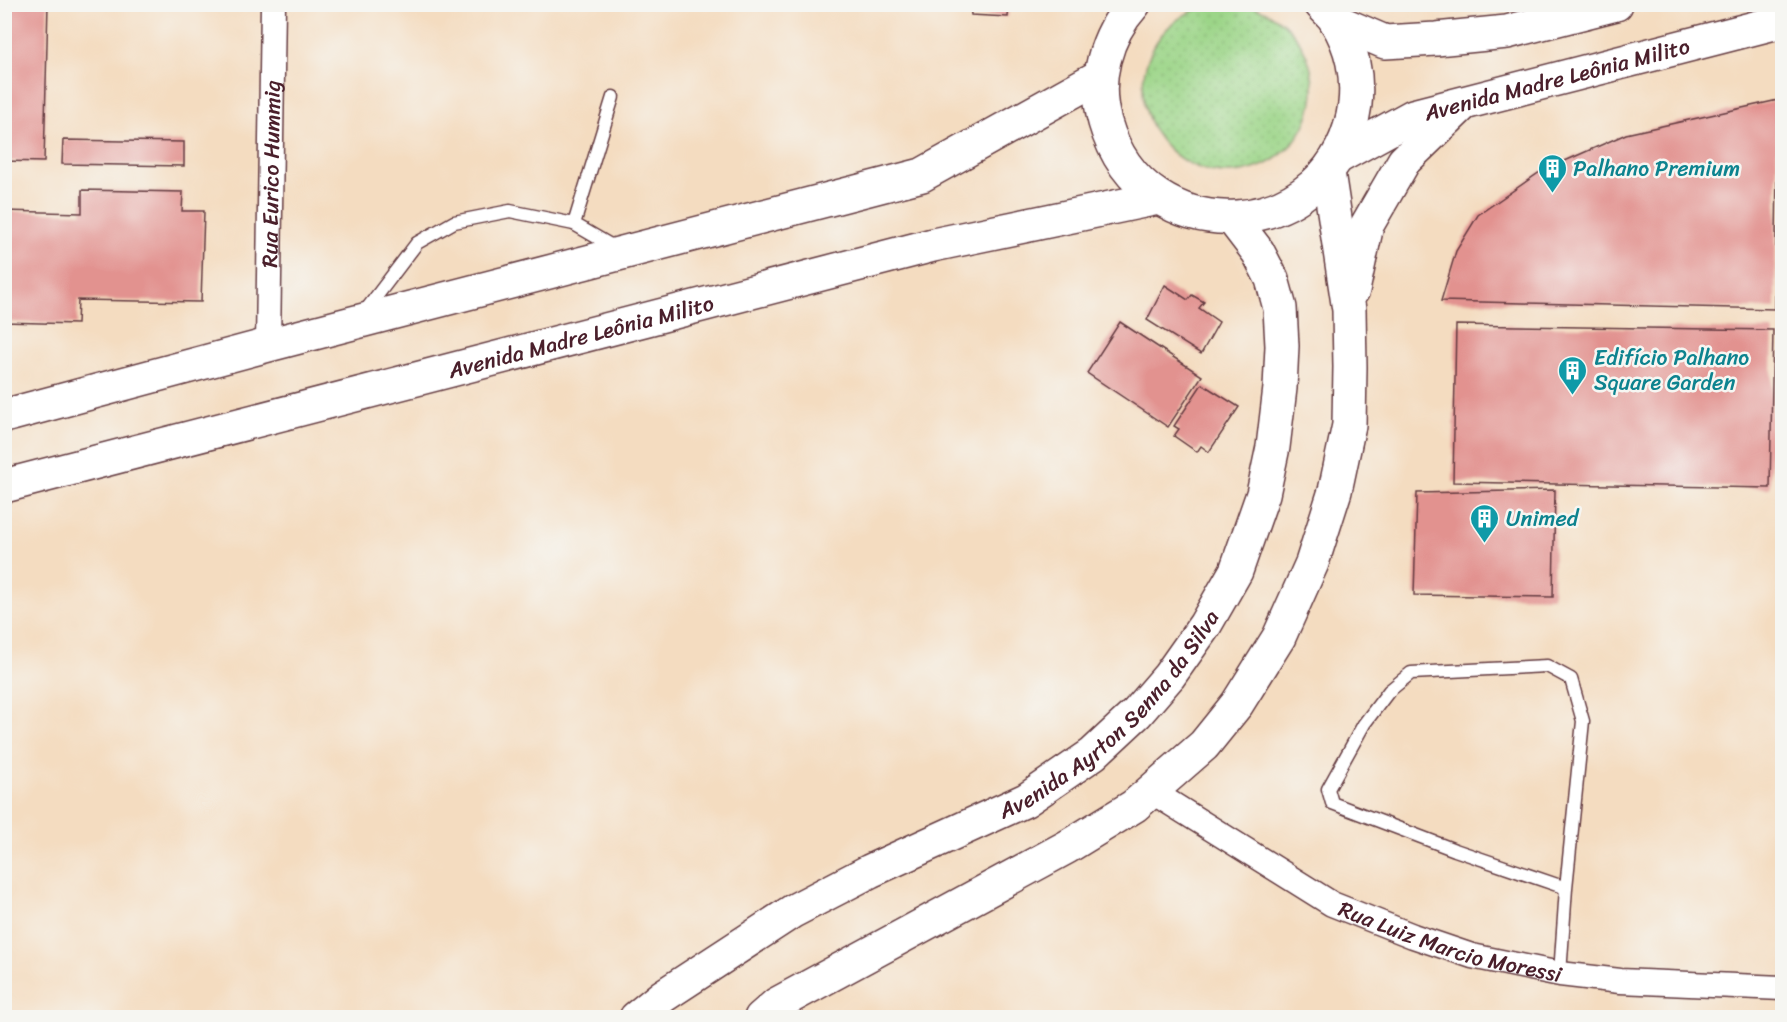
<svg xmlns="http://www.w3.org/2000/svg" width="1787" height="1022" viewBox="0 0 1787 1022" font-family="Sriracha,sans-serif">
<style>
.grass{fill:url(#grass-dots);stroke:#737a5a;stroke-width:1.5}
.building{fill:#e2928f}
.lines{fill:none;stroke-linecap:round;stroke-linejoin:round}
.service-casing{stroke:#643b41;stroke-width:15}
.minor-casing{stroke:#643b41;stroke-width:27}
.secondary-casing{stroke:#643b41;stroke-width:36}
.service{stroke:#fff;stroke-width:12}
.minor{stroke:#fff;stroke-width:24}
.secondary{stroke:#fff;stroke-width:33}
.labels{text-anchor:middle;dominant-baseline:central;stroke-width:5;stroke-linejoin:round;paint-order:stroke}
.street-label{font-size:22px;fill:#4a1f2b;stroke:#f6f6f2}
.culture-label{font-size:22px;fill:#0d838f;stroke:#f6f6f2;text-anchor:start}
</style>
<defs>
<pattern id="grass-dots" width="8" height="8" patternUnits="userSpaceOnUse" patternTransform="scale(1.5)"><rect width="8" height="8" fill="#9cd588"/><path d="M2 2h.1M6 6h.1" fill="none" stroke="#88b676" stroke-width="1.8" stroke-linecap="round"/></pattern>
</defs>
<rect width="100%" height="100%" fill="#f6f6f2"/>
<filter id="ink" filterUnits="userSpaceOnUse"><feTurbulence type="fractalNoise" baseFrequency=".0167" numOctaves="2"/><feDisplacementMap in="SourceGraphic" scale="12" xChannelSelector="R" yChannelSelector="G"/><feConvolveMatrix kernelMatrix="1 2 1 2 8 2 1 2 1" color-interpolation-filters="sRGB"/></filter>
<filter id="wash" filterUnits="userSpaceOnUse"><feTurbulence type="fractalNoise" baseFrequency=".008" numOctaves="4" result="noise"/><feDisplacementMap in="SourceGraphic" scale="24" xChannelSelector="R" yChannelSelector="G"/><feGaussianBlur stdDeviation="1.35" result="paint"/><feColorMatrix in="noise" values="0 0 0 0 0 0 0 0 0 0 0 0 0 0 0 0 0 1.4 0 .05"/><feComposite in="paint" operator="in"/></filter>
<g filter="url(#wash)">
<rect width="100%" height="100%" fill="#f4dcc0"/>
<circle class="grass" cx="1228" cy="88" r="85"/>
<g id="blocks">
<g class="building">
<path d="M 4,4 L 48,4 L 44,162 L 4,161 Z"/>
<path d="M 970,4 L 1009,4 L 1008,17 L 971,15 Z"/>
<path d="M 1778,100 L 1775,309 L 1441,301 L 1456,251 L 1478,215 L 1540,172 L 1626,134 Z"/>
<path d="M 63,140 L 184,142 L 184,166 L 62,164 Z"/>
<path d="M 82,190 L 183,192 L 182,211 L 204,211 L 201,302 L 78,300 L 77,324 L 4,322 L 4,211 L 82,213 Z"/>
<path d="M 1165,285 L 1188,300 L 1192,295 L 1204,302 L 1199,308 L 1219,322 L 1201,354 L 1147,320 Z"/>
<path d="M 1120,322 L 1202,376 L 1168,427 L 1087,373 Z"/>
<path d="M 1456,325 L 1773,330 L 1770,488 L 1453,482 Z"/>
<path d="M 1202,384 L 1239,407 L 1209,452 L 1201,446 L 1197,452 L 1174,436 L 1179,429 L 1174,426 Z"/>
<path d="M 1555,490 L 1553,597 L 1414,595 L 1417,493 Z"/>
<path d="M 1362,1013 L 1417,1016 L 1417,1018 L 1362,1018 Z"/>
</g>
</g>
</g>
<g filter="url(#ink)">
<use href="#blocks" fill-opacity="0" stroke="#643b41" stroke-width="1.5"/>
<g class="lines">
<defs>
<g id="service">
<path d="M 574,224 L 613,97"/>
<path d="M 363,314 L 417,243 L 454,222 L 510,211 L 574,224 L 617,249"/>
<path d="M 1560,974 L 1566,888 L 1583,721 L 1571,679 L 1547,666 L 1411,673 L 1389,691 L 1364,724 L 1328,789 L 1332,803 L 1455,850 L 1566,888"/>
</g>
<g id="minor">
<path id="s1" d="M 268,345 L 273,4"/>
<path id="s2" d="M 1151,791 L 1332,904 L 1413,936 L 1472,956 L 1560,974 L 1620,981 L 1782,988"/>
</g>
<g id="secondary">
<path d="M 1134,4 C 1105,36 1093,81 1105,122 C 1144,258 1336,245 1355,104 C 1358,76 1352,46 1336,21 C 1333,15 1326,10 1321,4"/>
<path d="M 1336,21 L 1385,42 L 1436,39 L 1507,32 L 1616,4"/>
<path id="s3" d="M 1338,157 L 1413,116 L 1782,21"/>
<path d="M 1353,290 L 1367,225 L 1404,161 L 1462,105"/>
<path d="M 4,416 L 268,345 L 922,175 L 1100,76"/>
<path id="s4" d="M 4,486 L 933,245 L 1158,198"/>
<path id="s5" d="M 636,1018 L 663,996 L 793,911 L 870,871 L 1026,800 L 1093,754 L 1137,713 L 1169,676 L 1205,625 L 1236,571 L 1263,494 L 1273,447 L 1280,388 L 1282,346 L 1280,308 L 1272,279 L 1258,252 L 1232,218"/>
<path d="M 761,1018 L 777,1004 L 1067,847 L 1134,806 L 1204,745 L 1237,704 L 1279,637 L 1312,563 L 1335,491 L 1349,425 L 1350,367 L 1349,310 L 1328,172"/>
</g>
</defs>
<use href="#service" class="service-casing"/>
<use href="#minor" class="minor-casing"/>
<use href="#secondary" class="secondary-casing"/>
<use href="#service" class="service"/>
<use href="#minor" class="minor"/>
<use href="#secondary" class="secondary"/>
</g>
</g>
<defs>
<symbol id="building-pin" viewBox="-11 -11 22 30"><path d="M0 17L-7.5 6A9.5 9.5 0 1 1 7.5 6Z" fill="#0f9aa8" stroke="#f6f6f2"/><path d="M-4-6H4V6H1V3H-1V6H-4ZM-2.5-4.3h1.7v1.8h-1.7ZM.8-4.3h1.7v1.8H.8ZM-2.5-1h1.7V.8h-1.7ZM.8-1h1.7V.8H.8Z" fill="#fff"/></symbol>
</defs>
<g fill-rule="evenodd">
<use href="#building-pin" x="1536" y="152" width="33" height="45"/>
<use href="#building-pin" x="1556" y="354" width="33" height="45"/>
<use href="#building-pin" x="1468" y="502" width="33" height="45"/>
</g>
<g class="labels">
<g class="street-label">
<text stroke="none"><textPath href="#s3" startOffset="234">Avenida Madre Leônia Milito</textPath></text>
<text stroke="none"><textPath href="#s1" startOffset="171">Rua Eurico Hummig</textPath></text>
<text stroke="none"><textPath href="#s4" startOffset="596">Avenida Madre Leônia Milito</textPath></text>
<text stroke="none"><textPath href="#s5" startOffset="568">Avenida Ayrton Senna da Silva</textPath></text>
<text stroke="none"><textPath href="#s2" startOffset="338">Rua Luiz Marcio Moressi</textPath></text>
</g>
<g class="culture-label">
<text x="1573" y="168">Palhano Premium</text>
<text x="1594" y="357">Edifício Palhano<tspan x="1594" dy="25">Square Garden</tspan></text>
<text x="1506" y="518">Unimed</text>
</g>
</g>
<rect width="1787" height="1022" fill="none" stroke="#f6f6f2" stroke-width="24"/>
</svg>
